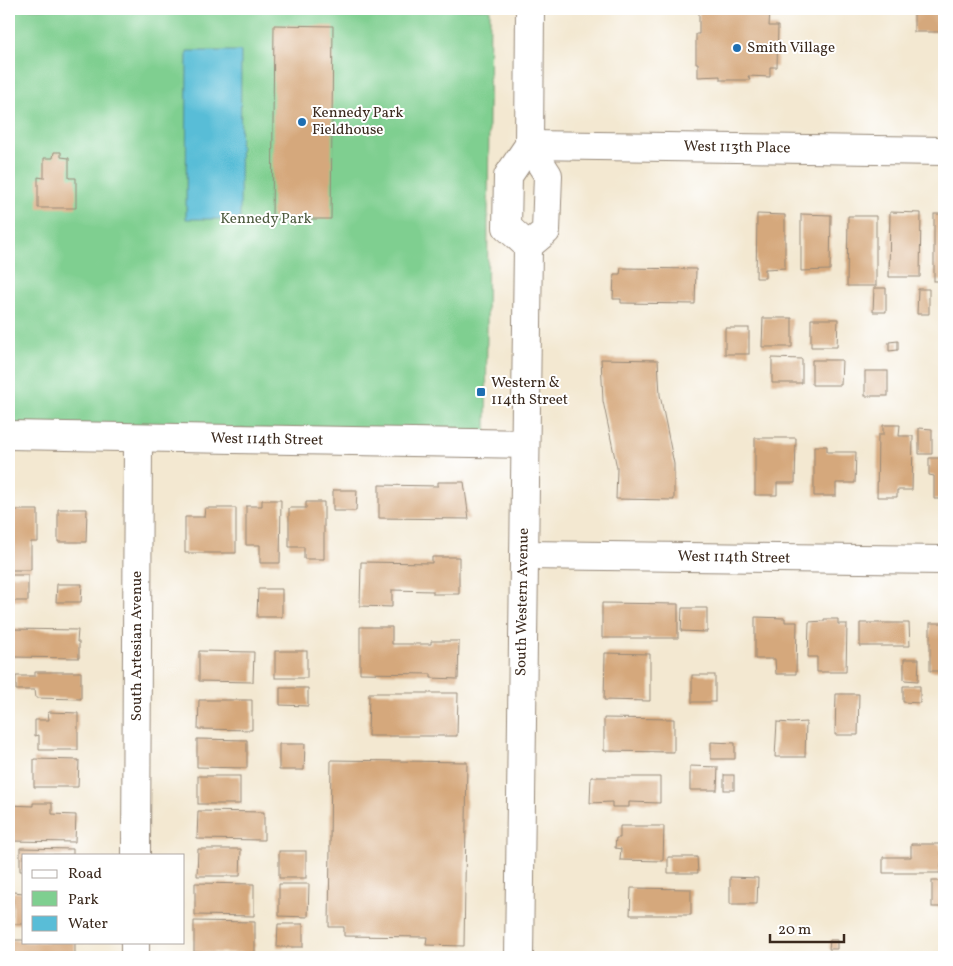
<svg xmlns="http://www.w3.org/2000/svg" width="953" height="966" viewBox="0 0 953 966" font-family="Vollkorn,serif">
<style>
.green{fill:#7fcf90;stroke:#5d7c57}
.water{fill:#59bdd7;stroke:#4a747a}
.building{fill:#d5a87b}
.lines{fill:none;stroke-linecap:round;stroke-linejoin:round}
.minor-casing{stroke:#978978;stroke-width:30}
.major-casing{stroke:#978978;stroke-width:30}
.minor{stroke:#fff;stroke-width:28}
.major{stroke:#fff;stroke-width:28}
.poi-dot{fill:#1f6fb2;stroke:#fff;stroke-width:2}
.labels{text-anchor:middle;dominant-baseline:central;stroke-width:4;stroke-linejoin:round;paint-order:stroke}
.poi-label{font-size:15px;fill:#3b2a1e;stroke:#fff;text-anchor:start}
.street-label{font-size:15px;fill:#3b2a1e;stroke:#fff}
.park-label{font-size:15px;fill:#4f5c40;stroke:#fff}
</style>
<rect width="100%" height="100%" fill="#fff"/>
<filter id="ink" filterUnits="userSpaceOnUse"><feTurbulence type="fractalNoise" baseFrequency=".02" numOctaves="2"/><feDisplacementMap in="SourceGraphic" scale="10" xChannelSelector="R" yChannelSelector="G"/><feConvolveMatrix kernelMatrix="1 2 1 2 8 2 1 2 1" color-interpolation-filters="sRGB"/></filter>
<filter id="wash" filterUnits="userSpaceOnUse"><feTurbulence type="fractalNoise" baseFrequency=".0096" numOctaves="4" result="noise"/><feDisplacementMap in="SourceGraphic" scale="20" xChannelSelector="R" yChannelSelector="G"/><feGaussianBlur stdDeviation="1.12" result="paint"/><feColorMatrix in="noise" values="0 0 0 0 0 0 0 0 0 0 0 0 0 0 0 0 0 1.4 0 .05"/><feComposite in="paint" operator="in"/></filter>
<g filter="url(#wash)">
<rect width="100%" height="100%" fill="#f3e8d1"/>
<path class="green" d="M 9,9 L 490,9 L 486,433 L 9,425 Z"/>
<path class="water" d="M 187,51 L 241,51 L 240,219 L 186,219 Z"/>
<g id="blocks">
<g class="building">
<rect x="620" y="9" width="52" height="2"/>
<path d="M 699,9 L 770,9 L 769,26 L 778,26 L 777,67 L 770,67 L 770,77 L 748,76 L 750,80 L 720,80 L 720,76 L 698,77 L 698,63 L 696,63 L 696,34 L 699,34 Z"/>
<rect x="914" y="9" width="30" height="23"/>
<path d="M 274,25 L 333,26 L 331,219 L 272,219 Z"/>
<path d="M 54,152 L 61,152 L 61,157 L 69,158 L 69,178 L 76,178 L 76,208 L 38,208 L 38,177 L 44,178 L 44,158 L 53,158 Z"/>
<path d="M 890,212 L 921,213 L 920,277 L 889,277 Z"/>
<path d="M 757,214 L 785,215 L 785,268 L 765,269 L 765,278 L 756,278 Z"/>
<path d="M 801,214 L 831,215 L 830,270 L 801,271 Z"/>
<rect x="934" y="214" width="10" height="67"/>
<path d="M 848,216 L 876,216 L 876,286 L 847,286 Z"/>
<path d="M 621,268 L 696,269 L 695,304 L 621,303 L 621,299 L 613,299 L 614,274 L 620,274 Z"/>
<path d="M 874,288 L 886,288 L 886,312 L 873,312 Z"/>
<path d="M 918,289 L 929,289 L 929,314 L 917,314 Z"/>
<path d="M 763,318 L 792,318 L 792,347 L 762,347 Z"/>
<path d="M 811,319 L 838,319 L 837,347 L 811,347 Z"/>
<rect x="725" y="328" width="24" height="26"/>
<path d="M 898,341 L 898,350 L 889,351 L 889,342 Z"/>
<path d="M 772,358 L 802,359 L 802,383 L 772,383 Z"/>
<path d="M 601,359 L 658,360 L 660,395 L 674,464 L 674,500 L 616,499 L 617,468 L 603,401 Z"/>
<path d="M 812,360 L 842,360 L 841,385 L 812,385 Z"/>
<rect x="865" y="371" width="23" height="25"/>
<path d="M 883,425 L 900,425 L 899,436 L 913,436 L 912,490 L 897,490 L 897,497 L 877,497 L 878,435 L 883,435 Z"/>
<path d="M 919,428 L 932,429 L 932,454 L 919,454 Z"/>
<path d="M 755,438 L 796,438 L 795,483 L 777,483 L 777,495 L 755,495 Z"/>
<path d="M 814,446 L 827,446 L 827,452 L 856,452 L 855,483 L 836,483 L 836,496 L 814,496 Z"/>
<path d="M 929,458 L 944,458 L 944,499 L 934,499 L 934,476 L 929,475 Z"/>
<path d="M 438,482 L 464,482 L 469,519 L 379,518 L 379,485 L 438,486 Z"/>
<path d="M 333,490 L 357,490 L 356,511 L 333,511 Z"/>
<path d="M 262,500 L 281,500 L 280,563 L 260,563 L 260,545 L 246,545 L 246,506 L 262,506 Z"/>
<path d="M 306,502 L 324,502 L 324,559 L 304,559 L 304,547 L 289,547 L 289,508 L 306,508 Z"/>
<path d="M 205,508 L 236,508 L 236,553 L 185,553 L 185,517 L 204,517 Z"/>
<path d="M 58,509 L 87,509 L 86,542 L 58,542 Z"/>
<path d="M 9,510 L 38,510 L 38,542 L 31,542 L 31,570 L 9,570 Z"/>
<path d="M 432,557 L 459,557 L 459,594 L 433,594 L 433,591 L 392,590 L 392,607 L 360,606 L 361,562 L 432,563 Z"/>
<rect x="9" y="575" width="19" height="26"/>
<path d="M 57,584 L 82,584 L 81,602 L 56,602 Z"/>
<path d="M 258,589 L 282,589 L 282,617 L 257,617 Z"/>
<path d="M 602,603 L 678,604 L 678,638 L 602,638 Z"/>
<path d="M 682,608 L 707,608 L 707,632 L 681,631 Z"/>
<path d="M 755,617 L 785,618 L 785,622 L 797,622 L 796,674 L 776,674 L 775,659 L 755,659 Z"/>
<path d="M 824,619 L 838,619 L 838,624 L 847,624 L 846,672 L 817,672 L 817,657 L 808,657 L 809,622 L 824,621 Z"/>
<path d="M 860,623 L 909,623 L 910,646 L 860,646 Z"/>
<rect x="930" y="623" width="14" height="48"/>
<path d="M 360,627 L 392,627 L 392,644 L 431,644 L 431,641 L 459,641 L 458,679 L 431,678 L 431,674 L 360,673 Z"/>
<path d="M 13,629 L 78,630 L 77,642 L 79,642 L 79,658 L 12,657 Z"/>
<path d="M 199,651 L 254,652 L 253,682 L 199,681 Z"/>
<rect x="275" y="651" width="32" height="27"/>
<path d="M 605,653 L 650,654 L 650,701 L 604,700 Z"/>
<path d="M 904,659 L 919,659 L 918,681 L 904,680 Z"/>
<path d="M 35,672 L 81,672 L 81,699 L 36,698 L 35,690 L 16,690 L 16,676 L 35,676 Z"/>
<rect x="692" y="675" width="23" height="27"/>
<path d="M 903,686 L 920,686 L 920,703 L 903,702 Z"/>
<path d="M 280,688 L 308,688 L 308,706 L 280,705 Z"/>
<path d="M 369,693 L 458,693 L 457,736 L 368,736 Z"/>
<path d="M 836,694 L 859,694 L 858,735 L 835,735 Z"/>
<path d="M 199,700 L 252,700 L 252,730 L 198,729 Z"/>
<path d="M 48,712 L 78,713 L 78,750 L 39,750 L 39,735 L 35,736 L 35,720 L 49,720 Z"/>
<path d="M 604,718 L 674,719 L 674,752 L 604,751 Z"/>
<path d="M 777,722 L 792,723 L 806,722 L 805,757 L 775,757 Z"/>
<path d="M 197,739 L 247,740 L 247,768 L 197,767 Z"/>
<path d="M 711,742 L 735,743 L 735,759 L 711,759 Z"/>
<path d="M 279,744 L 305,744 L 304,770 L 279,770 Z"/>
<path d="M 34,759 L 79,760 L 78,787 L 34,787 Z"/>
<path d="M 331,760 L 467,762 L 464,946 L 426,945 L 427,937 L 344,936 L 344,927 L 329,927 Z"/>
<path d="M 690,766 L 718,767 L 717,790 L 690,790 Z"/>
<rect x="724" y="775" width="10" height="15"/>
<rect x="198" y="776" width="42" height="28"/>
<path d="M 591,777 L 660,777 L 660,803 L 629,802 L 629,807 L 612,807 L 612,802 L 590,803 Z"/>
<path d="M 33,803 L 52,803 L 52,814 L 76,815 L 75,842 L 9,841 L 9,805 L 33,806 Z"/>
<path d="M 198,811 L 264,812 L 264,840 L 197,839 Z"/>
<path d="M 620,826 L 664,826 L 663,861 L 620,860 L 621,849 L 615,848 L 616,838 L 620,838 Z"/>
<path d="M 911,844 L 940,844 L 942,859 L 940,873 L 883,873 L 883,857 L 911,857 Z"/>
<path d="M 20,848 L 73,849 L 73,855 L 24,855 L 24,871 L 20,871 Z"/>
<path d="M 198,849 L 241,849 L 240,876 L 197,876 Z"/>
<rect x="279" y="851" width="27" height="27"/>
<path d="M 668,857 L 697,857 L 698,873 L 668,873 Z"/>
<path d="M 730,877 L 758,878 L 757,904 L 730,904 Z"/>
<rect x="932" y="881" width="12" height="26"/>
<path d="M 195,883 L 254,884 L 254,916 L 195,915 Z"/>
<path d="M 279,884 L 309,884 L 308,917 L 279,916 Z"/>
<path d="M 631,888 L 691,889 L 691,915 L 630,915 Z"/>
<path d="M 13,892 L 24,893 L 24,924 L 13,924 Z"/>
<path d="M 194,921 L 255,922 L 255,953 L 194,952 Z"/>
<path d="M 278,924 L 303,924 L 303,947 L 277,947 Z"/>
<path d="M 9,940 L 24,940 L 24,942 L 75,942 L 75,957 L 9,957 Z"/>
<path d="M 830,940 L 837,940 L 837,949 L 829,949 Z"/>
</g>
</g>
</g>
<g filter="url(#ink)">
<use href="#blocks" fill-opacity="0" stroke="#978978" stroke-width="1"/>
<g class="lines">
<defs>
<g id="minor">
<path d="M 529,145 L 944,151"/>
<path d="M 9,435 L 525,444"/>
<path d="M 524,555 L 944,560"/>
<path d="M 136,855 L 138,438"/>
<path d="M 135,957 L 135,942"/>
</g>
<g id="major">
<path d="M 528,246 L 546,231 L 548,175 L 529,145 L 530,9"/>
<path d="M 519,957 L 528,246 L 507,227 L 508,176 L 529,145"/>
</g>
</defs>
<use href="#minor" class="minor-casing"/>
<use href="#major" class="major-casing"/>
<use href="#minor" class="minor"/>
<use href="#major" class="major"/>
</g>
</g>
<g class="poi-dot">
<circle cx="737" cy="48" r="5"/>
<circle cx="302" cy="122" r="5"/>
<rect x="476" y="387" width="10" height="10" rx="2.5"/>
</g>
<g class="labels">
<g class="poi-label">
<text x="747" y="48">Smith Village</text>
<text x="312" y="113">Kennedy Park<tspan x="312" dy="17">Fieldhouse</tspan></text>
<text x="491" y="383">Western &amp;<tspan x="491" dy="17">114th Street</tspan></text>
</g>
<g class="street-label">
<text transform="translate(737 148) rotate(1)">West 113th Place</text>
<text transform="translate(267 440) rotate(1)">West 114th Street</text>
<text transform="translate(734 558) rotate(1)">West 114th Street</text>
<text transform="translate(523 602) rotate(-89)">South Western Avenue</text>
<text transform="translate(137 646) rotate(-90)">South Artesian Avenue</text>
</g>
<g class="park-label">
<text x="266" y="219">Kennedy Park</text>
</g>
</g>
<rect width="953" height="966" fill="none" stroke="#fff" stroke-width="30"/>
<rect x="22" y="854" width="162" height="90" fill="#ffffff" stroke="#b1aaa5"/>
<rect x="32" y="870" width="25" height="8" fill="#ffffff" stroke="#b1aaa5"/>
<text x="68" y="878" font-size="15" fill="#3b2a1e">Road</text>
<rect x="32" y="891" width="25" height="15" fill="#7fcf90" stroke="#b1aaa5"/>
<text x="68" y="904" font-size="15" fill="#3b2a1e">Park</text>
<rect x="32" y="916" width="25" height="15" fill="#59bdd7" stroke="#b1aaa5"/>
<text x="68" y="928" font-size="15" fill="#3b2a1e">Water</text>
<path d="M770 934v8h74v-8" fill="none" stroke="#3b2a1e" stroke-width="2.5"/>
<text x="778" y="934" font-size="15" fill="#3b2a1e" stroke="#ffffff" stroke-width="4" paint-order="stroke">20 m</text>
</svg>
